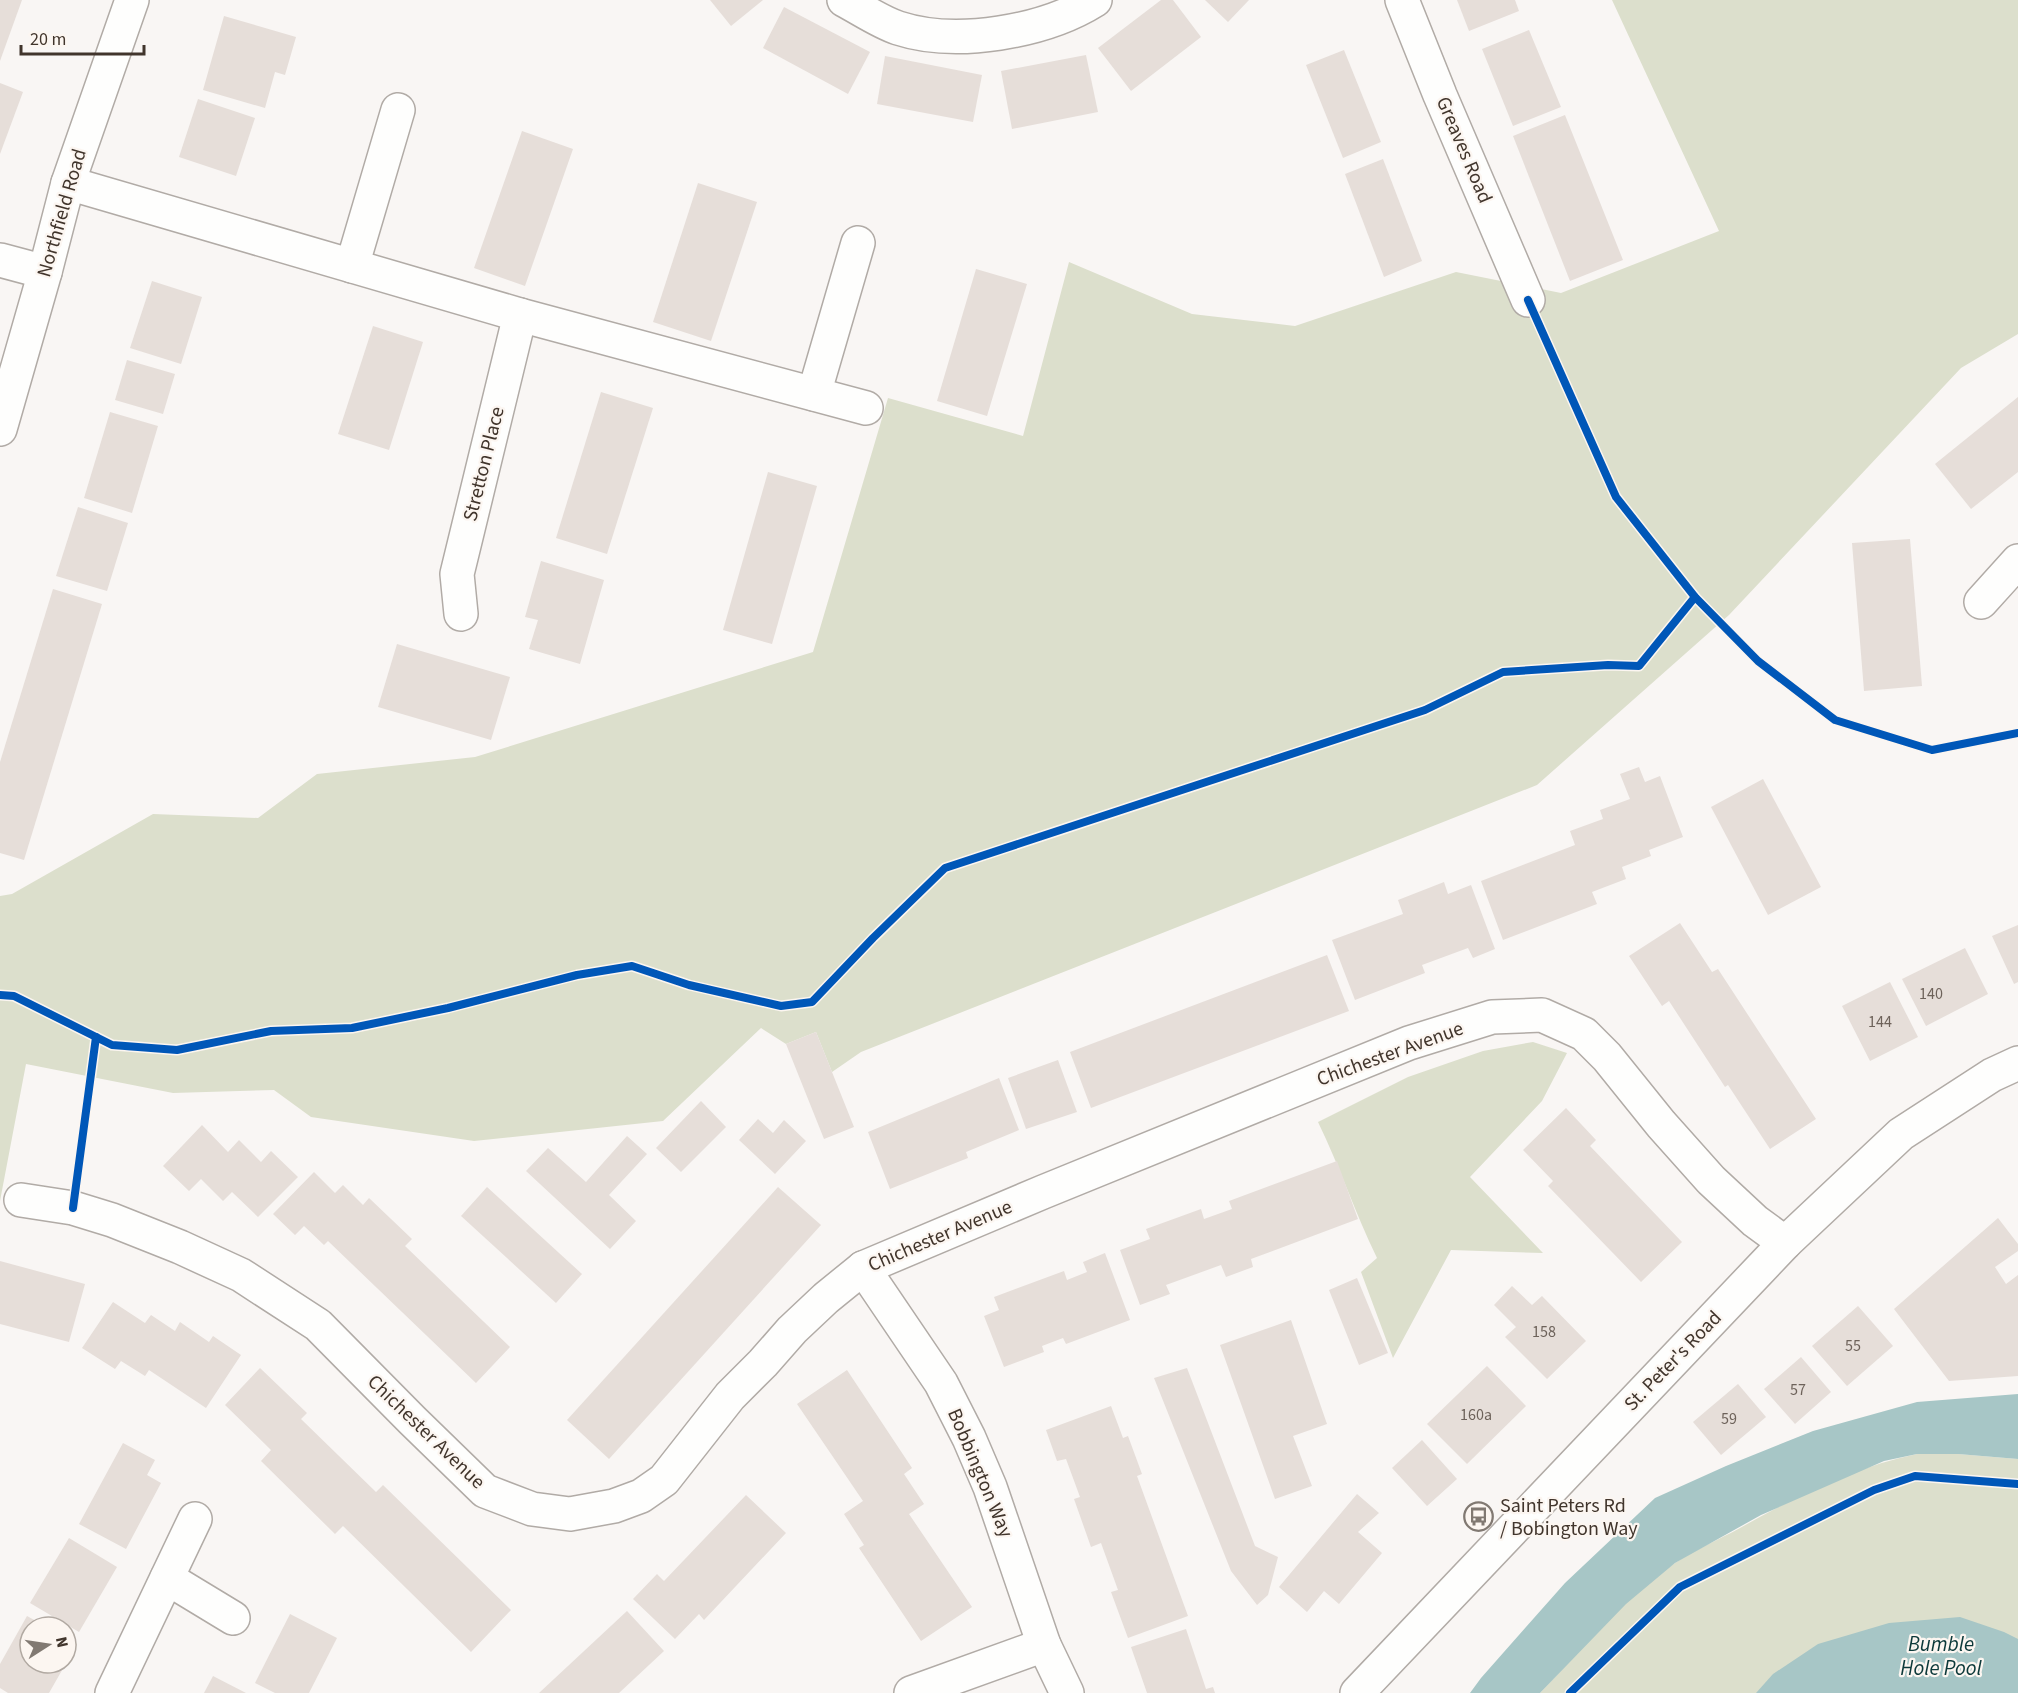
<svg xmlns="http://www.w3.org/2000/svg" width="2018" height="1693" viewBox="0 0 2018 1693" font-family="'Source Sans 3',sans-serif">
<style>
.green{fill:#dcdfcc}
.water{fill:#a7c6c6}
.building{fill:#e6ded9}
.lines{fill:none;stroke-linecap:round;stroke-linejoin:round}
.minor-casing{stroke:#b1aba6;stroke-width:36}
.tertiary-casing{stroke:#b1aba6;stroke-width:36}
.minor{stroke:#fefefd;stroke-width:33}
.tertiary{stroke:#fefefd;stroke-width:33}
.cycleway-casing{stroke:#fcf6f1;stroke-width:11}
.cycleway{stroke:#0057b8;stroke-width:8}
.labels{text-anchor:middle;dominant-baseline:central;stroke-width:4.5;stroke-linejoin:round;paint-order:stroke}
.number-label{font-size:16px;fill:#6d625a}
.street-label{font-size:20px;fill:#41352c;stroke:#fcf6f1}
.poi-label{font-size:20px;fill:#41352c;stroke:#fcf6f1;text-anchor:start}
.water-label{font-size:21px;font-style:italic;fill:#0c393a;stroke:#fcf6f1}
</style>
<rect width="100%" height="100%" fill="#f9f6f4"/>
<g class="green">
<path d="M 1612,0 L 2018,0 L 2018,334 L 1961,368 L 1729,615 L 1537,785 L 861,1052 L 832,1072 L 816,1032 L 786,1044 L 761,1028 L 663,1121 L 474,1141 L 311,1117 L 274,1090 L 173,1093 L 26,1064 L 0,1201 L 0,896 L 12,894 L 153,814 L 258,818 L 317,774 L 475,757 L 813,652 L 888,398 L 1023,436 L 1069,262 L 1192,314 L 1295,326 L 1456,272 L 1561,293 L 1719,231 Z"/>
<path d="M 1533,1042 L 1567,1053 L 1542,1101 L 1470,1177 L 1543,1253 L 1451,1250 L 1393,1358 L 1361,1272 L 1377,1258 C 1355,1213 1340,1167 1318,1122 L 1408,1077 L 1483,1051 Z"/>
<path d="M 1917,1454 L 1958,1454 L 2018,1459 L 2018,1693 L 1540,1693 C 1581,1650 1626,1596 1675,1563 C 1696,1549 1718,1540 1740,1528 C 1795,1497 1854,1467 1917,1454 Z"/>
</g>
<g class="water">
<path d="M 2018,1394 L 2018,1459 L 1958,1454 L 1917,1454 L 1884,1461 L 1761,1515 L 1675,1563 L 1626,1604 L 1540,1693 L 1470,1693 L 1481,1678 L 1565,1583 L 1655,1498 L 1726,1466 L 1813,1431 L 1917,1402 Z"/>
<path d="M 1960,1617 L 2004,1632 L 2018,1639 L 2018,1693 L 1756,1693 L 1773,1674 L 1818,1644 L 1889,1623 Z"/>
</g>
<g class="building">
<path d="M 0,0 L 22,0 L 0,61 Z"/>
<path d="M 710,0 L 763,0 L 731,26 Z"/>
<path d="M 1161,0 L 1173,0 L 1201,37 L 1131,91 L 1098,48 Z"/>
<path d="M 1205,0 L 1249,0 L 1228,22 Z"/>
<path d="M 1457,0 L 1515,0 L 1519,11 L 1469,31 Z"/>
<path d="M 784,7 L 870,52 L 848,94 L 763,48 Z"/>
<path d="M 224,16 L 296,37 L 285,75 L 275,72 L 265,108 L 203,90 Z"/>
<path d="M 1529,30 L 1561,107 L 1513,126 L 1482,49 Z"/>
<path d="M 1344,50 L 1381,142 L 1343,158 L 1306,65 Z"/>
<path d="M 1086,55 L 1098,112 L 1012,129 L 1001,71 Z"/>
<path d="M 885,56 L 982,75 L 973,122 L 877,104 Z"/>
<path d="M 0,83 L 23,92 L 0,154 Z"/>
<path d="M 198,99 L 255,118 L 236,176 L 179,157 Z"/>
<path d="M 1565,115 L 1623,260 L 1570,281 L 1513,136 Z"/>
<path d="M 522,131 L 573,149 L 525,286 L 474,268 Z"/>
<path d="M 1383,159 L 1422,261 L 1384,277 L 1345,174 Z"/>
<path d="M 698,183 L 757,202 L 711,341 L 653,322 Z"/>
<path d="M 976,269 L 1027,284 L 987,416 L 937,401 Z"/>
<path d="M 152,281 L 202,297 L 181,364 L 130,348 Z"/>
<path d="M 373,326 L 423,342 L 389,450 L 338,434 Z"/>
<path d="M 127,360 L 175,374 L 163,414 L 115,400 Z"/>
<path d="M 601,392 L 653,408 L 607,554 L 556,538 Z"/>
<path d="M 2018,397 L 2018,472 L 1971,509 L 1935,464 Z"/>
<path d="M 110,412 L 158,426 L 132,513 L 84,498 Z"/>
<path d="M 768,472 L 817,486 L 772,644 L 723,630 Z"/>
<path d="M 78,507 L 128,523 L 107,591 L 56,576 Z"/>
<path d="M 1910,539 L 1922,686 L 1864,691 L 1852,543 Z"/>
<path d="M 541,561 L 604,580 L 580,664 L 529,649 L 538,620 L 525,617 Z"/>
<path d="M 53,589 L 102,604 L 24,860 L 0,853 L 0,762 Z"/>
<path d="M 397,644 L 510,677 L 491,740 L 378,707 Z"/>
<path d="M 1639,767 L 1645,782 L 1660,776 L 1683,837 L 1649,850 L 1651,856 L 1622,867 L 1626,879 L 1592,892 L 1597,904 L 1503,940 L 1481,881 L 1575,845 L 1570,831 L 1603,819 L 1600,810 L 1630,799 L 1620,774 Z"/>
<path d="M 1763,779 L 1821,887 L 1768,915 L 1711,807 Z"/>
<path d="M 1444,882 L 1448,894 L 1471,885 L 1495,949 L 1473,958 L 1468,948 L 1422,965 L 1425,973 L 1355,1000 L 1332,940 L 1403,914 L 1398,900 Z"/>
<path d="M 1680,923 L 1712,972 L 1718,969 L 1816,1119 L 1770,1149 L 1728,1085 L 1725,1087 L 1669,1001 L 1662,1006 L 1629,956 Z"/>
<path d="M 2018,925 L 2018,982 L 2014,984 L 1992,936 Z"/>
<path d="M 1965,948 L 1988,994 L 1926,1026 L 1902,979 Z"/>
<path d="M 1327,955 L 1349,1011 L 1091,1108 L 1070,1052 Z"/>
<path d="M 1890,982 L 1918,1037 L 1870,1061 L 1842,1006 Z"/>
<path d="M 816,1032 L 854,1127 L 824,1139 L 786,1044 Z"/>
<path d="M 1058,1060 L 1077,1112 L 1026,1129 L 1008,1078 Z"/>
<path d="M 999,1078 L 1019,1130 L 966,1152 L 968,1158 L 890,1189 L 868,1132 Z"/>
<path d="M 701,1101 L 726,1127 L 681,1172 L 656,1148 Z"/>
<path d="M 1566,1108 L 1596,1140 L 1590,1146 L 1682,1242 L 1641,1282 L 1548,1186 L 1553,1181 L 1523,1150 Z"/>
<path d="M 758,1119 L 773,1133 L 784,1120 L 806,1141 L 775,1174 L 739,1140 Z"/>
<path d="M 202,1125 L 228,1152 L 239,1140 L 261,1162 L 271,1151 L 298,1177 L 258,1217 L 232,1192 L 223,1201 L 201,1179 L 189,1191 L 163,1166 Z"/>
<path d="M 627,1136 L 647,1154 L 609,1195 L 636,1221 L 610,1249 L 526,1171 L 548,1148 L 586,1182 Z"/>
<path d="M 1337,1161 L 1358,1219 L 1251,1259 L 1253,1267 L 1226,1277 L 1221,1265 L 1166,1285 L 1170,1294 L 1140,1305 L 1120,1250 L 1150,1239 L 1146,1229 L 1201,1209 L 1204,1219 L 1232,1209 L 1229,1201 Z"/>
<path d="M 314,1172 L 335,1193 L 343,1185 L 363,1205 L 369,1198 L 412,1239 L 405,1246 L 510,1347 L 476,1383 L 328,1241 L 324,1245 L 304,1226 L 295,1235 L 273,1214 Z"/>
<path d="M 487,1187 L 582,1274 L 556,1303 L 461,1216 Z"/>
<path d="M 778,1187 L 821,1225 L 609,1459 L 567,1420 Z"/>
<path d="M 1998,1218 L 2018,1244 L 2018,1251 L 1995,1267 L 2006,1284 L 2018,1275 L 2018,1376 L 1949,1381 L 1894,1309 Z"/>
<path d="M 1105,1253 L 1130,1320 L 1066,1344 L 1063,1338 L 1042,1346 L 1044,1352 L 1004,1367 L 984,1316 L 999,1310 L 994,1297 L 1064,1271 L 1067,1280 L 1087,1272 L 1083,1262 Z"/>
<path d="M 0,1261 L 85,1284 L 69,1342 L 0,1324 Z"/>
<path d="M 1357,1278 L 1388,1353 L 1359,1365 L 1329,1290 Z"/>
<path d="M 1512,1286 L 1532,1305 L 1542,1296 L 1586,1341 L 1547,1379 L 1505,1337 L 1516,1327 L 1494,1305 Z"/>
<path d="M 113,1302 L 145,1323 L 151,1315 L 175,1331 L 180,1322 L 209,1342 L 213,1336 L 241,1355 L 206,1408 L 149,1370 L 145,1376 L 121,1361 L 115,1369 L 82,1348 Z"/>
<path d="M 1858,1306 L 1893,1346 L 1847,1386 L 1812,1346 Z"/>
<path d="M 1291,1320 L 1327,1424 L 1293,1436 L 1312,1486 L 1275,1499 L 1220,1345 Z"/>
<path d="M 1801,1357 L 1831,1392 L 1795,1424 L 1764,1389 Z"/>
<path d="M 1487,1366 L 1526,1406 L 1467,1464 L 1427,1424 Z"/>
<path d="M 260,1368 L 307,1413 L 301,1419 L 376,1492 L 383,1485 L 511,1610 L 471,1652 L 343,1526 L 335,1534 L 261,1461 L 271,1450 L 225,1405 Z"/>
<path d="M 1187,1368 L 1255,1546 L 1278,1557 L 1268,1595 L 1257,1605 L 1231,1571 L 1154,1378 Z"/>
<path d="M 847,1370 L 912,1468 L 904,1474 L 924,1504 L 909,1514 L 972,1607 L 921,1641 L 859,1548 L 864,1545 L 844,1514 L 863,1501 L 797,1404 Z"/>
<path d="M 1738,1384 L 1766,1417 L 1721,1455 L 1693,1422 Z"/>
<path d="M 1111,1406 L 1123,1438 L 1128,1436 L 1142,1474 L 1137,1476 L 1188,1616 L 1128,1638 L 1111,1592 L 1118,1590 L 1101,1543 L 1091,1547 L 1074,1499 L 1080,1497 L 1066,1459 L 1057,1461 L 1046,1430 Z"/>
<path d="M 1422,1440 L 1457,1479 L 1427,1506 L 1392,1468 Z"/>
<path d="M 123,1443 L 155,1460 L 147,1475 L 161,1483 L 126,1549 L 79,1524 Z"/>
<path d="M 1357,1494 L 1379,1513 L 1358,1532 L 1382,1553 L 1339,1604 L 1324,1591 L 1307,1612 L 1279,1587 Z"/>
<path d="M 746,1495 L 786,1533 L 704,1620 L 699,1614 L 675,1639 L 633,1599 L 657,1574 L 664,1581 Z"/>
<path d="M 69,1538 L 117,1567 L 79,1632 L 30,1603 Z"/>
<path d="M 627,1611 L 664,1651 L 619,1693 L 539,1693 Z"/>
<path d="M 290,1614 L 337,1638 L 309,1693 L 275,1693 L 255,1683 Z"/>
<path d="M 27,1616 L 47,1627 L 30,1627 L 30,1663 L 66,1663 L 66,1638 L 77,1644 L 49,1693 L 8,1693 L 0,1688 L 0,1664 Z"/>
<path d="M 1186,1629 L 1206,1689 L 1213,1687 L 1215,1693 L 1147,1693 L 1131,1647 Z"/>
<path d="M 213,1676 L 246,1693 L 204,1693 Z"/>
</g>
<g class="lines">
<defs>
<g id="minor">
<path d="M 844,0 C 861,9 880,22 898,28 C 956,47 1044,32 1095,0"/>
<path d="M 1402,0 L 1440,95 L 1528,300"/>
<path d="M 68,183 L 520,315 L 866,408"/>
<path d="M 0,260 L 45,272"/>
<path d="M 352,266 L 398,110"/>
<path d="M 814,394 L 858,243"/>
<path d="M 1981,602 L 2018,561"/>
<path d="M 461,614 L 457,574 L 520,315"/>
<path d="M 21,1200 L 73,1208 L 112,1220 L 180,1247 L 241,1275 L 318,1325 L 412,1420 L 485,1491 L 532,1509 L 570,1514 L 614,1506 L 641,1496 L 664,1480 L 730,1396 L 763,1363 L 792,1330 L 826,1298 L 863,1268 L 1043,1192 L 1409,1043 L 1492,1017 L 1542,1015 L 1584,1034 L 1607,1057 L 1661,1124 L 1711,1180 L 1755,1221 L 1785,1243"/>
<path d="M 863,1268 L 941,1383 L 969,1438 L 990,1487 L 1044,1645 L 1067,1693"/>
<path d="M 167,1578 L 233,1618"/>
<path d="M 112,1693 L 195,1519"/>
<path d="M 911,1693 L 1044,1645"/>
</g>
<g id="tertiary">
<path d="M 0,429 L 45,272 L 68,183 L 132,0"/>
<path d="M 1357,1693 L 1785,1243 L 1901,1134 L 1992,1075 L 2018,1063"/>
</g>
</defs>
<use href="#minor" class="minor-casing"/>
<use href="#tertiary" class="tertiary-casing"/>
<use href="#minor" class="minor"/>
<use href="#tertiary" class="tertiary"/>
<defs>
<g id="cycleway">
<path d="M 1528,300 L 1616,497 L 1695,597 L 1758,661 L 1835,720 L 1932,750 L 2018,733"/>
<path d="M 0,995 L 14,996 L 112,1045 L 177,1050 L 271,1031 L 352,1028 L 448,1008 L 577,975 L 632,966 L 689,985 L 781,1006 L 812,1002 L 873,938 L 945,868 L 1425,710 L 1503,672 L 1608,665 L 1639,666 L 1695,597"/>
<path d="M 73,1208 L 96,1037"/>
<path d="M 1570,1693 L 1680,1587 L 1874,1490 L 1915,1476 L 2018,1484"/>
</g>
</defs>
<use href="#cycleway" class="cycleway-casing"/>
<use href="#cycleway" class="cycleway"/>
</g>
<defs>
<symbol id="bus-ring" viewBox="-11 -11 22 22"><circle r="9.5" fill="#fcf6f1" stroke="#817972" stroke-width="1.5"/><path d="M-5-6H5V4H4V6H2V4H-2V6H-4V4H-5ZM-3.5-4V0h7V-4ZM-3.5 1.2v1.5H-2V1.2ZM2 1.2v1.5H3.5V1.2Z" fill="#817972"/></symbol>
</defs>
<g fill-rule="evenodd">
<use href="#bus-ring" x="1462" y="1500" width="33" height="33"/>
</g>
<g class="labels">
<g class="number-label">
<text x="1931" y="994">140</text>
<text x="1880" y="1022">144</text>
<text x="1544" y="1332">158</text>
<text x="1853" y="1346">55</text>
<text x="1798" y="1390">57</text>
<text x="1476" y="1415">160a</text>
<text x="1729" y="1419">59</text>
</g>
<g class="street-label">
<text transform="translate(1464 150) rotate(67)">Greaves Road</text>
<text transform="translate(62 213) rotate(-74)">Northfield Road</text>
<text transform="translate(484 464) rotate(-76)">Stretton Place</text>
<text transform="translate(1390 1054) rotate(-20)">Chichester Avenue</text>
<text transform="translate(940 1236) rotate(-23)">Chichester Avenue</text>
<text transform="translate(1673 1361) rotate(-46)">St. Peter's Road</text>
<text transform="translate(426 1432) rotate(44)">Chichester Avenue</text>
<text transform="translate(980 1473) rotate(67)">Bobbington Way</text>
</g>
<g class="poi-label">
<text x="1500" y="1506">Saint Peters Rd<tspan x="1500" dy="23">/ Bobington Way</tspan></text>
</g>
<g class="water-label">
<text x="1941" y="1644">Bumble<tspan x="1941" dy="24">Hole Pool</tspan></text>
</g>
</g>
<g transform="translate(48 1645) rotate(78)"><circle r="28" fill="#fcf6f1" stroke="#b1a9a2" stroke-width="1.5"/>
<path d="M0-4.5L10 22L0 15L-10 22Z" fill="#817972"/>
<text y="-9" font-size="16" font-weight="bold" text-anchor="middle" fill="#41352c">N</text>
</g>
<path d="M21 45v9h123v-9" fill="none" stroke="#41352c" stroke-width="3"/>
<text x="30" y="45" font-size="18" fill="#41352c" stroke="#fcf6f1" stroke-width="4.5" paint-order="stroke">20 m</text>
</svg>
